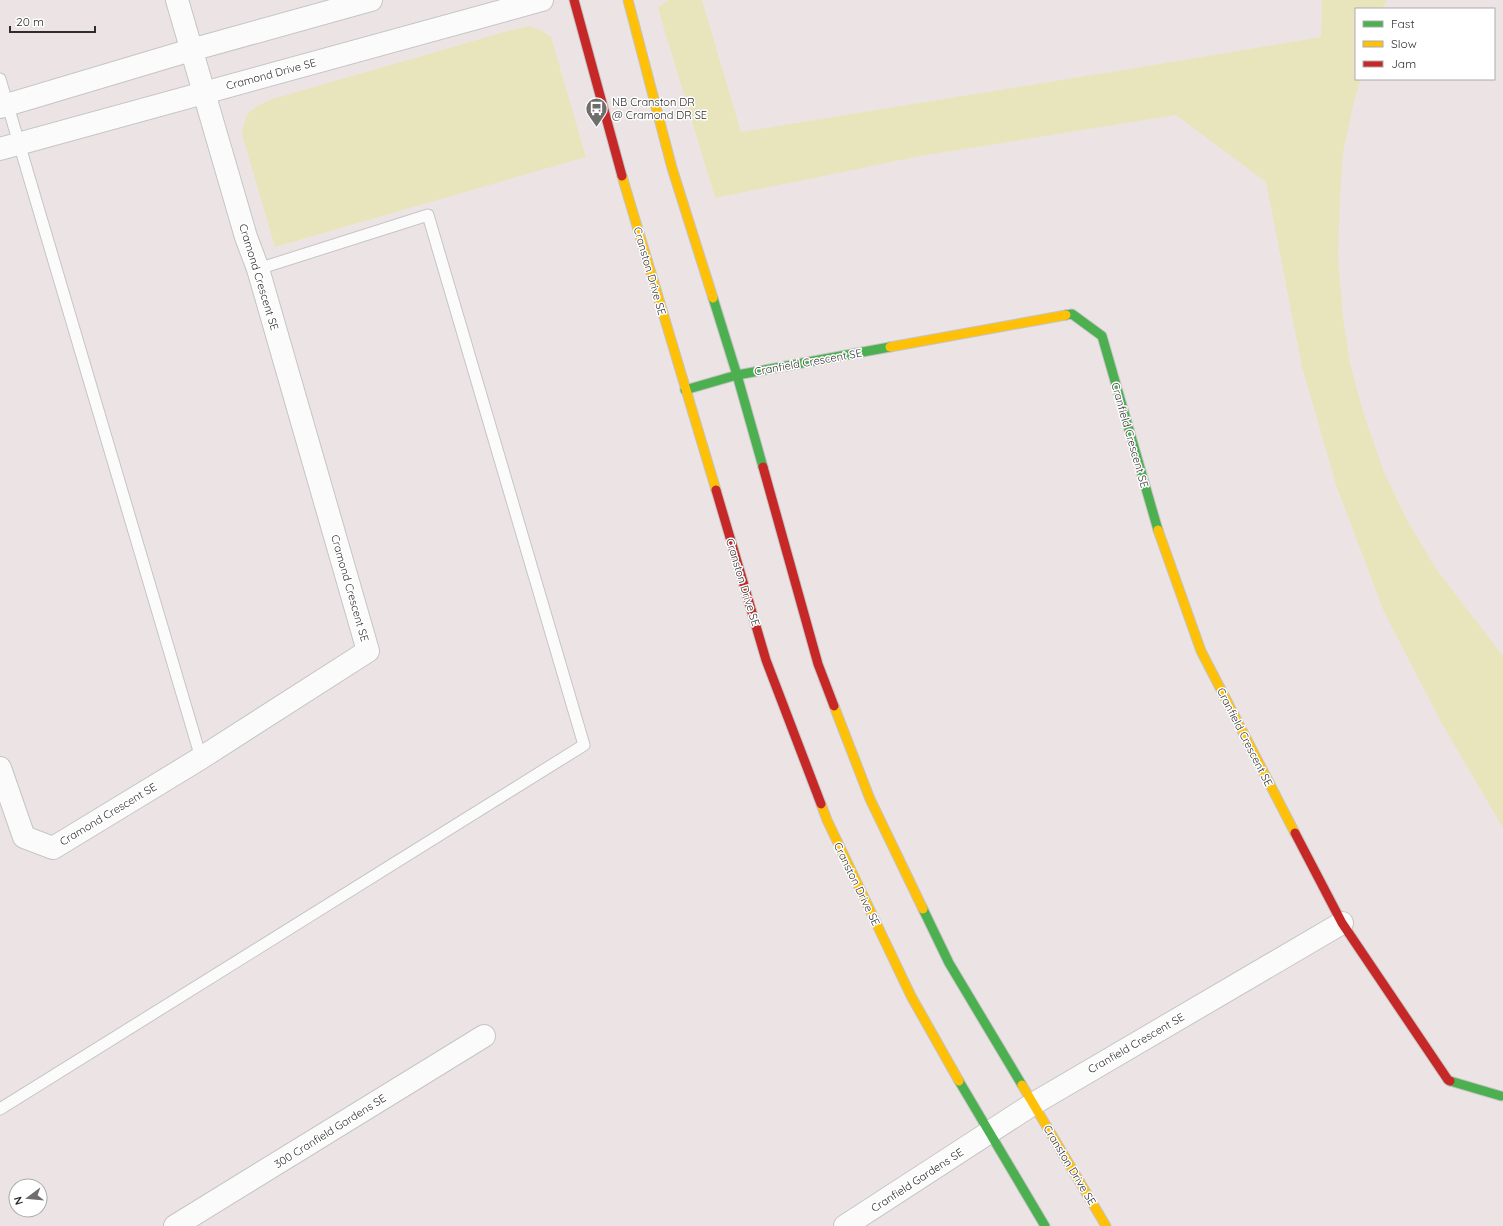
<svg xmlns="http://www.w3.org/2000/svg" width="1503" height="1226" viewBox="0 0 1503 1226" font-family="Quicksand,sans-serif">
<style>
.grass{fill:#e8e5bc}
.lines{fill:none;stroke-linecap:round;stroke-linejoin:round}
.lane-casing{stroke:#c6c4c5;stroke-width:13}
.street-casing{stroke:#c6c4c5;stroke-width:24}
.fast-casing{stroke:#c6c4c5;stroke-width:11}
.slow-casing{stroke:#c6c4c5;stroke-width:11}
.jam-casing{stroke:#c6c4c5;stroke-width:11}
.lane{stroke:#fcfbfb;stroke-width:11}
.street{stroke:#fcfbfb;stroke-width:22}
.fast{stroke:#4caf50;stroke-width:9}
.slow{stroke:#ffc107;stroke-width:9}
.jam{stroke:#c62828;stroke-width:9}
.labels{text-anchor:middle;dominant-baseline:central;stroke-width:3;stroke-linejoin:round;paint-order:stroke}
.street-label{font-size:11px;fill:#2d2d2d;stroke:#fff}
.poi-label{font-size:11px;fill:#2d2d2d;stroke:#fff;text-anchor:start}
</style>
<rect width="100%" height="100%" fill="#ece4e4"/>
<g class="grass">
<path d="M 669,0 L 702,0 L 741,132 L 1129,69 L 1321,37 L 1322,0 L 1387,0 L 1383,9 L 1356,9 L 1356,79 L 1361,79 L 1354,102 L 1343,153 L 1340,199 L 1338,255 L 1343,317 L 1350,363 L 1364,415 L 1384,472 L 1407,520 L 1437,570 L 1503,656 L 1503,828 L 1442,724 L 1384,612 L 1337,488 L 1302,367 L 1266,182 L 1176,115 L 921,156 L 715,198 L 660,15 L 658,7 Z"/>
<path d="M 529,26 L 541,30 L 551,37 L 586,157 L 275,247 L 242,135 C 245,111 248,111 269,100 L 504,32 Z"/>
</g>
<g class="lines">
<defs>
<g id="lane">
<path d="M 0,79 L 201,758"/>
<path d="M 0,1109 L 584,745 L 428,215 L 258,269"/>
</g>
<g id="street">
<path d="M 0,107 L 191,50 L 371,0"/>
<path d="M 0,149 L 542,0"/>
<path d="M 0,768 L 24,837 L 53,848 L 201,758 L 368,651 L 258,269 L 246,237 L 177,0"/>
<path d="M 175,1226 L 484,1036"/>
<path d="M 845,1226 L 1033,1104 L 1342,923"/>
</g>
<g id="fast">
<path d="M 713,298 L 737,375 L 763,467"/>
<path d="M 1066,315 L 1072,314 L 1102,336 L 1158,530"/>
<path d="M 685,390 L 737,375 L 890,347"/>
<path d="M 923,909 L 949,963 L 1022,1085"/>
<path d="M 959,1081 L 1045,1226"/>
<path d="M 1450,1081 L 1501,1096"/>
</g>
<g id="slow">
<path d="M 628,0 L 672,168 L 713,298"/>
<path d="M 622,176 L 716,490"/>
<path d="M 890,347 L 1066,315"/>
<path d="M 1158,530 L 1201,651 L 1295,833"/>
<path d="M 834,706 L 870,799 L 923,909"/>
<path d="M 821,804 L 827,820 L 911,996 L 959,1081"/>
<path d="M 1022,1085 L 1106,1226"/>
</g>
<g id="jam">
<path d="M 574,0 L 622,176"/>
<path d="M 763,467 L 818,664 L 834,706"/>
<path d="M 716,490 L 766,660 L 821,804"/>
<path d="M 1295,833 L 1342,923 L 1448,1080 L 1450,1081"/>
</g>
</defs>
<use href="#lane" class="lane-casing"/>
<use href="#street" class="street-casing"/>
<use href="#fast" class="fast-casing"/>
<use href="#slow" class="slow-casing"/>
<use href="#jam" class="jam-casing"/>
<use href="#lane" class="lane"/>
<use href="#street" class="street"/>
<use href="#fast" class="fast"/>
<use href="#slow" class="slow"/>
<use href="#jam" class="jam"/>
</g>
<defs>
<symbol id="bus-pin" viewBox="-11 -11 22 30"><path d="M0 17L-7.5 6A9.5 9.5 0 1 1 7.5 6Z" fill="#706d6d" stroke="#fff"/><path d="M-5-6H5V4H4V6H2V4H-2V6H-4V4H-5ZM-3.5-4V0h7V-4ZM-3.5 1.2v1.5H-2V1.2ZM2 1.2v1.5H3.5V1.2Z" fill="#fff"/></symbol>
</defs>
<g fill-rule="evenodd">
<use href="#bus-pin" x="584" y="96" width="25" height="34"/>
</g>
<g class="labels">
<g class="street-label">
<text transform="translate(271 74) rotate(-15)">Cramond Drive SE</text>
<text transform="translate(650 271) rotate(74)">Cranston Drive SE</text>
<text transform="translate(259 277) rotate(73)">Cramond Crescent SE</text>
<text transform="translate(808 362) rotate(-10)">Cranfield Crescent SE</text>
<text transform="translate(1130 435) rotate(74)">Cranfield Crescent SE</text>
<text transform="translate(743 582) rotate(73)">Cranston Drive SE</text>
<text transform="translate(350 588) rotate(74)">Cramond Crescent SE</text>
<text transform="translate(1245 737) rotate(63)">Cranfield Crescent SE</text>
<text transform="translate(108 814) rotate(-31)">Cramond Crescent SE</text>
<text transform="translate(857 884) rotate(64)">Cranston Drive SE</text>
<text transform="translate(1136 1043) rotate(-30)">Cranfield Crescent SE</text>
<text transform="translate(330 1131) rotate(-32)">300 Cranfield Gardens SE</text>
<text transform="translate(1070 1165) rotate(59)">Cranston Drive SE</text>
<text transform="translate(917 1180) rotate(-33)">Cranfield Gardens SE</text>
</g>
<g class="poi-label">
<text x="612" y="102">NB Cranston DR<tspan x="612" dy="13">@ Cramond DR SE</tspan></text>
</g>
</g>
<rect x="1355" y="8" width="140" height="72" fill="#ffffff" stroke="#ababab"/>
<rect x="1363" y="21" width="20" height="6" fill="#4caf50" stroke="#ababab"/>
<text x="1391" y="28" font-size="12" fill="#2d2d2d">Fast</text>
<rect x="1363" y="41" width="20" height="6" fill="#ffc107" stroke="#ababab"/>
<text x="1391" y="48" font-size="12" fill="#2d2d2d">Slow</text>
<rect x="1363" y="61" width="20" height="6" fill="#c62828" stroke="#ababab"/>
<text x="1391" y="68" font-size="12" fill="#2d2d2d">Jam</text>
<g transform="translate(28 1198) rotate(254)"><circle r="19" fill="#ffffff" stroke="#ababab"/>
<path d="M0-3L7 15L0 10L-7 15Z" fill="#706d6d"/>
<text y="-6" font-size="11" font-weight="bold" text-anchor="middle" fill="#2d2d2d">N</text>
</g>
<path d="M10 26v6h85v-6" fill="none" stroke="#2d2d2d" stroke-width="2"/>
<text x="16" y="26" font-size="12" fill="#2d2d2d" stroke="#ffffff" stroke-width="3" paint-order="stroke">20 m</text>
</svg>
